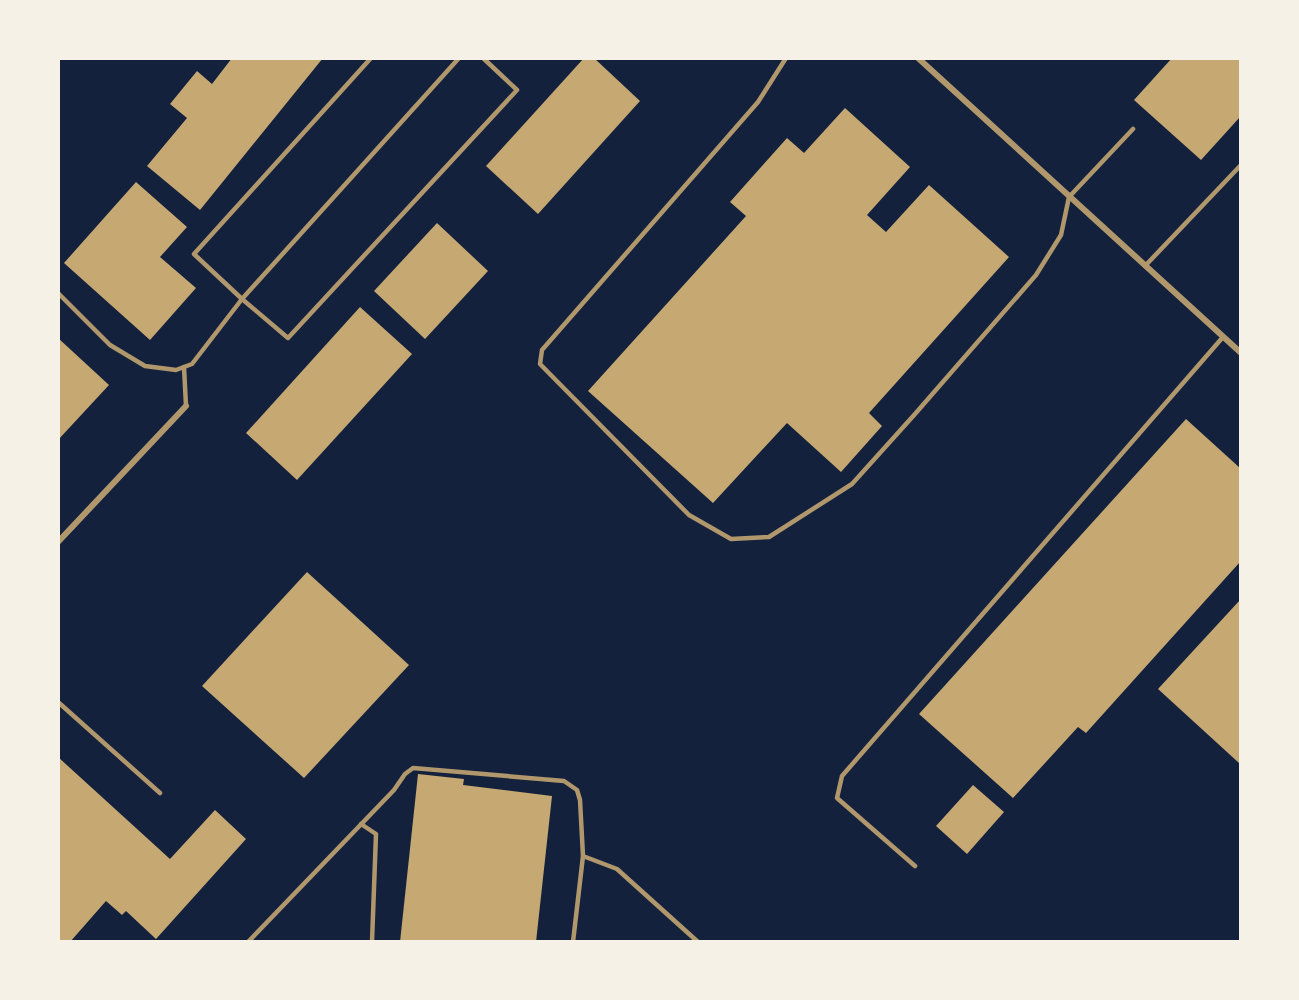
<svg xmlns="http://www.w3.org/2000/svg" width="1299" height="1000" viewBox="0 0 1299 1000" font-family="'PT Sans',sans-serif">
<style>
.building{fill:#c6a872}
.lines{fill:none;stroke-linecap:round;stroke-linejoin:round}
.service{stroke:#b1986c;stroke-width:4.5}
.minor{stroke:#b1986c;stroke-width:6}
</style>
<rect width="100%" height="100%" fill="#14213d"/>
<g class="building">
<path d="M 232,58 L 323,58 L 200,210 L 147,166 L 187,118 L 170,104 L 197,71 L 212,84 Z"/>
<path d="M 584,58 L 594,58 L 640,101 L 538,214 L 486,166 Z"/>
<path d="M 1172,58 L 1240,58 L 1240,117 L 1201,160 L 1134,100 Z"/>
<path d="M 845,108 L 910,167 L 867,215 L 886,232 L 929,185 L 1009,257 L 869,413 L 882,426 L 841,472 L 787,423 L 713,503 L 588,391 L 746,216 L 730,202 L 787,138 L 804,153 Z"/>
<path d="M 136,182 L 187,227 L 160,257 L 196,288 L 150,340 L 64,263 Z"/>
<path d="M 437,223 L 488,271 L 425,339 L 374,291 Z"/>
<path d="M 360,307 L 412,354 L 297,480 L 246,433 Z"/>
<path d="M 58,338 L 109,385 L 58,440 Z"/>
<path d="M 1186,419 L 1240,468 L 1240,562 L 1086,733 L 1078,727 L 1013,798 L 919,714 Z"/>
<path d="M 307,572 L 409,665 L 304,778 L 202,686 Z"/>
<path d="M 1240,600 L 1240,761 L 1239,763 L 1158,689 Z"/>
<path d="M 58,757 L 170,859 L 215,810 L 246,839 L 156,939 L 126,911 L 122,915 L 106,901 L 70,942 L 58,942 Z"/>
<path d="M 418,774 L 464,779 L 463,785 L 552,796 L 536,942 L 400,942 Z"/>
<path d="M 973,785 L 1004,812 L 967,854 L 936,826 Z"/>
</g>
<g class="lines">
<g class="service">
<path d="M 459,58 L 242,299 L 288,338 L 517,90 L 483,58"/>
<path d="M 786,58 L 758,102 L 542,350 L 540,364 L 689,515 L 731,539 L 769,537 L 852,484 L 915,414 L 1036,275 L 1061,235 L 1069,197 L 1133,129"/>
<path d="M 1145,266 L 1240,166"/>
<path d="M 58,293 L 110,345 L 145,366 L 176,370 L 192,364 L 242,299 L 194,254 L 371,58"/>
<path d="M 184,367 L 186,406"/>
<path d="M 58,702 L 160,793"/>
<path d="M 361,824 L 376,834 L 372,942"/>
<path d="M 915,866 L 837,798 L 842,776 L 1223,337"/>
<path d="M 248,942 L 394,790 L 405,774 L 413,768 L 564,781 L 577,790 L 580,800 L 583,856 L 617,869 L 698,942"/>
<path d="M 573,942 L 583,856"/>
</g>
<g class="minor">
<path d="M 918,58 L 1240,352"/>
<path d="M 58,542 L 186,406"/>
</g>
</g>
<rect width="1299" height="1000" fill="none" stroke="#f6f1e7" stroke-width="120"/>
</svg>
